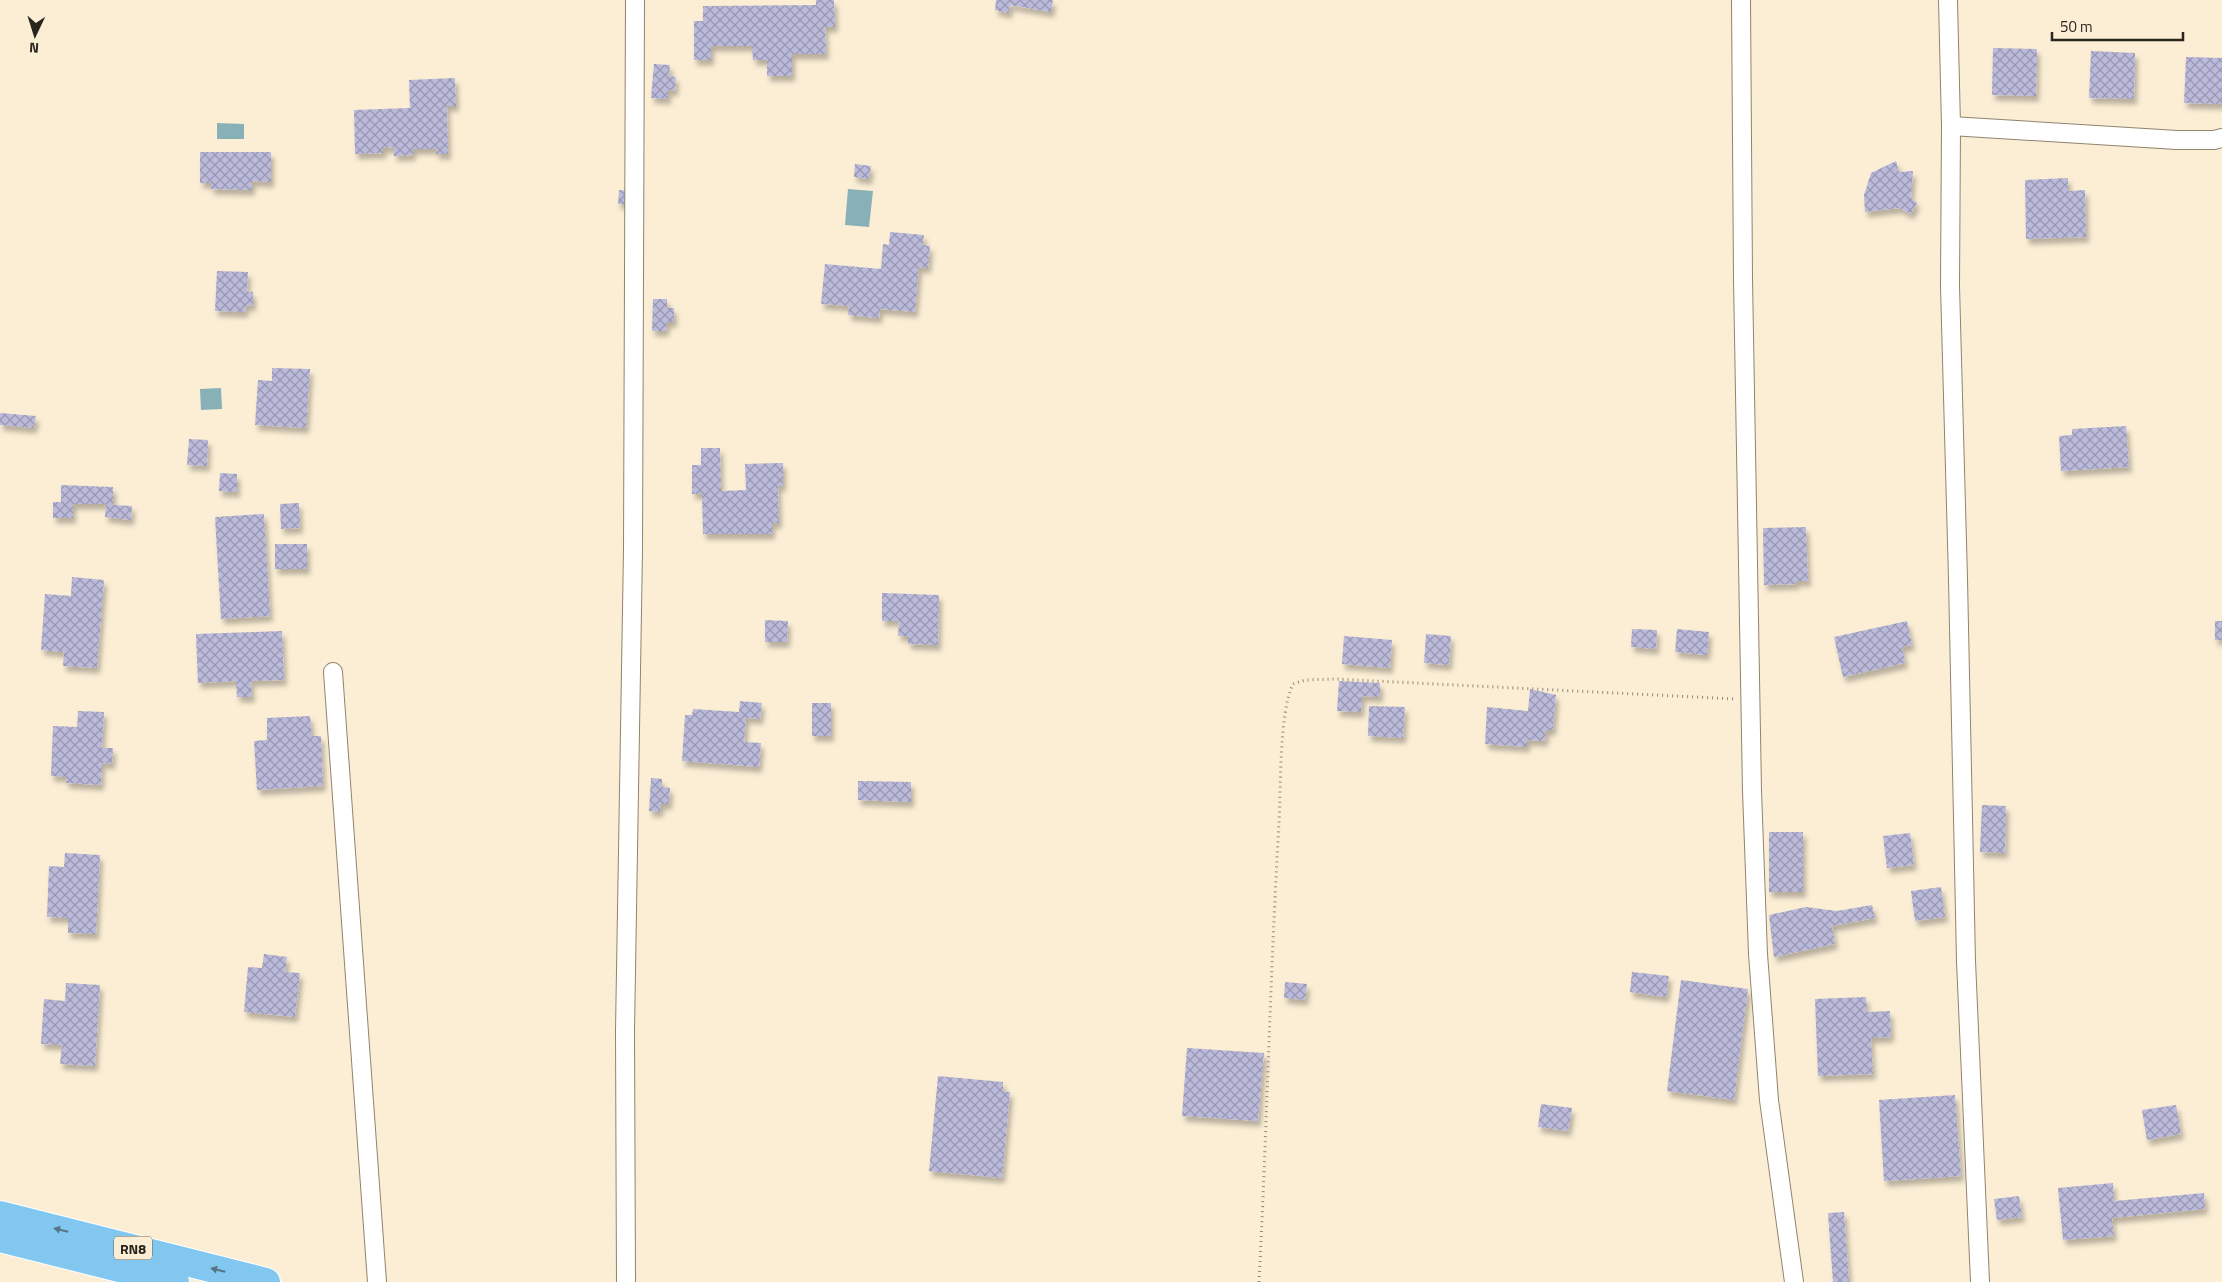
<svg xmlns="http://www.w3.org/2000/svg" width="2222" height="1282" viewBox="0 0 2222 1282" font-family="'Titillium Web',sans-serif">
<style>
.water{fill:#87b1b7}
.building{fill:url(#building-cross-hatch);filter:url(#shadow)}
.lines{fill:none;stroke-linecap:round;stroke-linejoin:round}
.minor-casing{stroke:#90846d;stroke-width:20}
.trunk-casing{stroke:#fff;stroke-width:30}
.path{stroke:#938a79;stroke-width:3;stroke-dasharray:1 4;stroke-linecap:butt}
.minor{stroke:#fff;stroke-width:18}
.trunk{stroke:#82c7f0;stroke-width:28}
.oneway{fill:#567686}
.labels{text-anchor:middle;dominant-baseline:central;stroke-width:4;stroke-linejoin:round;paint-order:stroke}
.shield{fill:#fbeed5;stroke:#696254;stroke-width:1}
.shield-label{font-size:14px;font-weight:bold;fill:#2b261d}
</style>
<defs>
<pattern id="building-cross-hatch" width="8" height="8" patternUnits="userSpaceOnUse" patternTransform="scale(1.25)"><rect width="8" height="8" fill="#bbbadb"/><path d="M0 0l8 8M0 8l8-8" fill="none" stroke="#9897b1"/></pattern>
<filter id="shadow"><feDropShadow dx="3" dy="5.5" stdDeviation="2.5" flood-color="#0004"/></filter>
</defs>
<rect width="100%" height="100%" fill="#fbeed5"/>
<g class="water">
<path d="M 217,123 L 244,124 L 244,139 L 217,139 Z"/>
<path d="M 848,189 L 873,191 L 869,227 L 845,225 Z"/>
<path d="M 221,388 L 222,409 L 201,410 L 200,389 Z"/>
</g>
<g class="building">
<path d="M 816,0 L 834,0 L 835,27 L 825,27 L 826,54 L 792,54 L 792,76 L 767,76 L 767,60 L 753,60 L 752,46 L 711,46 L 711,60 L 694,60 L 694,21 L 703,21 L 703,6 L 816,5 Z"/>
<path d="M 996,0 L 1053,0 L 1051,12 L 1010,5 L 1009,13 L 995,10 Z"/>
<path d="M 1993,48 L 2037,49 L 2036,96 L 1992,95 Z"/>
<path d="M 2091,51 L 2135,53 L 2134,99 L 2089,98 Z"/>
<path d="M 2186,57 L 2222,58 L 2222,104 L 2184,103 Z"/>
<path d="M 654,64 L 670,65 L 669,76 L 676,77 L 675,91 L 668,90 L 668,99 L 651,98 Z"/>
<path d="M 455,78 L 456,106 L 447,106 L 448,154 L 436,154 L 436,149 L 413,149 L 413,155 L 394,156 L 394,147 L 383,148 L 383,153 L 355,154 L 354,110 L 410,108 L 409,80 Z"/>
<path d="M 200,152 L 271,152 L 271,182 L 252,181 L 252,190 L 211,189 L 211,183 L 200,183 Z"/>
<path d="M 1896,161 L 1899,172 L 1913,171 L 1911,198 L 1917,203 L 1911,214 L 1899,208 L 1865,212 L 1864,195 L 1871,173 Z"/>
<path d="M 855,164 L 871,166 L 869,179 L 854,177 Z"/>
<path d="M 2068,178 L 2068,191 L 2085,190 L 2086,237 L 2026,239 L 2025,180 Z"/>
<path d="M 619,190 L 629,191 L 629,204 L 618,204 Z"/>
<path d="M 890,232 L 924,235 L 923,245 L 930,246 L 928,268 L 919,267 L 915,312 L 880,309 L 879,318 L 848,315 L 849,306 L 821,304 L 825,264 L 881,269 L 883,244 L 889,245 Z"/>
<path d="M 217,271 L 248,272 L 247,292 L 253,292 L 253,306 L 246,305 L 245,312 L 215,311 Z"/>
<path d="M 653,299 L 667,299 L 667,308 L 674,308 L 674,322 L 667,322 L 666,331 L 652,331 Z"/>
<path d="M 272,368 L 310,369 L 306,428 L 255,425 L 258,380 L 272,381 Z"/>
<path d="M 0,413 L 36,416 L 34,428 L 0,425 Z"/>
<path d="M 2126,426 L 2129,467 L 2061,471 L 2059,436 L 2072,435 L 2072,429 Z"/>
<path d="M 189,439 L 208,440 L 207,466 L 187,465 Z"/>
<path d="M 701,448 L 720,448 L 721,491 L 746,490 L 745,464 L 783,463 L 783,486 L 778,486 L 779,523 L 772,523 L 772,534 L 703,534 L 702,494 L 692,494 L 692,465 L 701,465 Z"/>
<path d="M 220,473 L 237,474 L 237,492 L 219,491 Z"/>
<path d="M 61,485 L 113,487 L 113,505 L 132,506 L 131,520 L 105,517 L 106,504 L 73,504 L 73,518 L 53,518 L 53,502 L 61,502 Z"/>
<path d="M 299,503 L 300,528 L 281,529 L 280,504 Z"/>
<path d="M 264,514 L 270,616 L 221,619 L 215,517 Z"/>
<path d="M 1806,527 L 1808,581 L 1796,581 L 1796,584 L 1764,585 L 1763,528 Z"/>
<rect x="275" y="544" width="32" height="25"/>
<path d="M 72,577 L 104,580 L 97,668 L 63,666 L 64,652 L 41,650 L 45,594 L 71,596 Z"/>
<path d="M 882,593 L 939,595 L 938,645 L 908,644 L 908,636 L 898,636 L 899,621 L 882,621 Z"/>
<path d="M 765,620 L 788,621 L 787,642 L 765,642 Z"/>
<path d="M 1907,621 L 1912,645 L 1902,647 L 1905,663 L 1843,677 L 1834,637 Z"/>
<rect x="2215" y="621" width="7" height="19"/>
<path d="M 1632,629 L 1657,630 L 1656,649 L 1631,647 Z"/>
<path d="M 1677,629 L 1709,632 L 1707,655 L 1675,652 Z"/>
<path d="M 282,631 L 284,680 L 251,681 L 252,697 L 237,697 L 236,681 L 198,683 L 196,634 Z"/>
<path d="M 1426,634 L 1451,636 L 1449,665 L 1424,663 Z"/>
<path d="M 1344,636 L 1392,640 L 1390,668 L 1342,664 Z"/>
<path d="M 1339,681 L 1380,683 L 1380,697 L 1362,696 L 1361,712 L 1337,711 Z"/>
<path d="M 1530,689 L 1556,695 L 1553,730 L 1546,730 L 1545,741 L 1527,740 L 1527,747 L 1485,744 L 1487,707 L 1528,711 Z"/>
<path d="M 740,701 L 762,703 L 760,719 L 746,718 L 744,742 L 761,743 L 759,767 L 682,761 L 685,715 L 692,715 L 693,709 L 739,712 Z"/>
<rect x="812" y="703" width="19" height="33"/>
<path d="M 1369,706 L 1405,707 L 1403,738 L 1368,736 Z"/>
<path d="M 78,711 L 104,712 L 102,748 L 113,748 L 112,764 L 102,763 L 101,785 L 66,783 L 66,777 L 51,776 L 53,726 L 77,727 Z"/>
<path d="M 310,716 L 312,736 L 321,736 L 323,786 L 257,790 L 254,741 L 267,740 L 267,718 Z"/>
<path d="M 651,778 L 662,779 L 662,787 L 670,788 L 669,804 L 661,804 L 660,812 L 649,811 Z"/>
<path d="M 858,781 L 911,782 L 911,802 L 858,800 Z"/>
<path d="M 1982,805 L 2006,806 L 2005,853 L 1980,852 Z"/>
<rect x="1769" y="832" width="34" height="60"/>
<path d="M 1910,833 L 1914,865 L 1887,868 L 1883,836 Z"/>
<path d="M 65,853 L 100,855 L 96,934 L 68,933 L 68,918 L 47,917 L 49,866 L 64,867 Z"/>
<path d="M 1941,887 L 1945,917 L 1915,921 L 1911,891 Z"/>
<path d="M 1872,905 L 1875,918 L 1832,926 L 1835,944 L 1774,957 L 1769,915 L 1806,907 L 1837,911 Z"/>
<path d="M 264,954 L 287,957 L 285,972 L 300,973 L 295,1017 L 244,1012 L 248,967 L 262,968 Z"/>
<path d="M 1632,972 L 1669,976 L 1666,997 L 1630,992 Z"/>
<path d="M 1681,980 L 1748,989 L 1734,1100 L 1667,1091 Z"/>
<path d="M 1285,982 L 1307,984 L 1305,1000 L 1284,998 Z"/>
<path d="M 66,983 L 100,985 L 95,1066 L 60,1064 L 62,1045 L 41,1044 L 44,999 L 65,1001 Z"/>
<path d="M 1866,997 L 1867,1012 L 1890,1011 L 1891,1037 L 1871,1038 L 1873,1074 L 1818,1076 L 1815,999 Z"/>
<path d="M 1187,1048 L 1264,1053 L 1258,1121 L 1182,1116 Z"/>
<path d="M 938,1076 L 1003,1082 L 1003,1091 L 1010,1092 L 1002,1178 L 929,1171 Z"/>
<path d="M 1955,1095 L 1961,1176 L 1884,1181 L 1879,1100 Z"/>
<path d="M 1541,1104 L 1572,1108 L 1568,1131 L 1538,1127 Z"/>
<path d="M 2176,1105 L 2181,1134 L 2147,1140 L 2142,1110 Z"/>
<path d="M 2113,1183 L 2114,1201 L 2204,1193 L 2205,1209 L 2112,1218 L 2114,1236 L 2063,1240 L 2058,1188 Z"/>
<path d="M 2019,1196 L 2022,1217 L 1997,1220 L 1994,1199 Z"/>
<path d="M 1844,1212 L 1849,1282 L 1833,1282 L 1828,1213 Z"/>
</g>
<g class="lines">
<defs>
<g id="minor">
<path d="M 1741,0 L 1743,279 L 1752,791 L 1758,954 L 1769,1100 L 1794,1282"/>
<path d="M 1948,0 L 1951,126 L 1950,286 L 1958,579 L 1966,961 L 1980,1282"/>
<path d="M 1951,126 L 2177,140 L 2214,140 L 2222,138"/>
<path d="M 333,672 L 377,1282"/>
<path d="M 626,1282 L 625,1031 L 633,550 L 635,0"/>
</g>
<g id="trunk">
<path d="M 0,1215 L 266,1282"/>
<path d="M 0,1238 L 175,1282"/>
</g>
</defs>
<use href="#minor" class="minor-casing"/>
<use href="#trunk" class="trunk-casing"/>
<path class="path" d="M 1259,1282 C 1267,1129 1270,976 1279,823 C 1281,788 1279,713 1293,684 L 1305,680 L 1336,679 L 1735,699"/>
<use href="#minor" class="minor"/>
<use href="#trunk" class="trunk"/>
</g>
<defs><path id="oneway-solid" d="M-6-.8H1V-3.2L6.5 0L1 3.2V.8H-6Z" transform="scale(1.25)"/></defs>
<g class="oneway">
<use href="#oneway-solid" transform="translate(61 1230) rotate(-166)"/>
<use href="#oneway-solid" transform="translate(218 1270) rotate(-166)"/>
</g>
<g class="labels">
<rect class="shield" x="114" y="1236.5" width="38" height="23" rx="4"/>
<g class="shield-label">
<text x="133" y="1248">RN8</text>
</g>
</g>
<g transform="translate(35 35) rotate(184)" stroke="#fbeed5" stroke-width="4" paint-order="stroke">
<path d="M0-4L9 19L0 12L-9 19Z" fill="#2b261d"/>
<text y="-8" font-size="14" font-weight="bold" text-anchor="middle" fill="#2b261d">N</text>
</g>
<path d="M2052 32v8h131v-8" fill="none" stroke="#2b261d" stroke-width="2.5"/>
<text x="2060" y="32" font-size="15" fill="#2b261d" stroke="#fbeed5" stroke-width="4" paint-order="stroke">50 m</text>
</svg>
